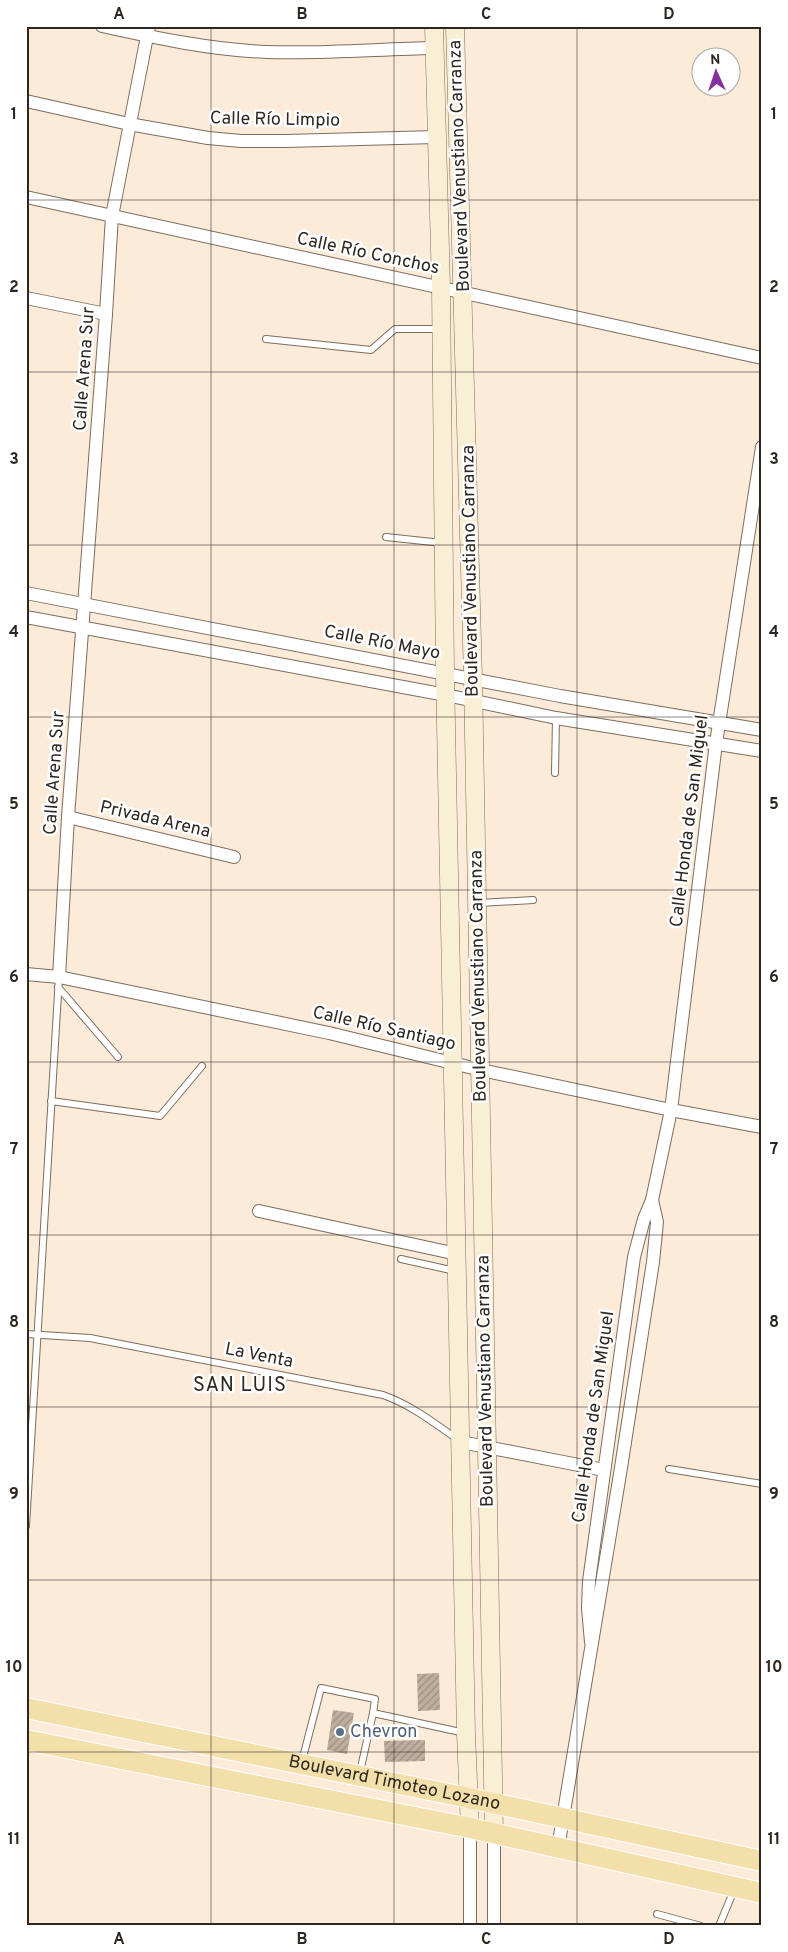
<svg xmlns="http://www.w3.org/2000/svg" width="788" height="1952" viewBox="0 0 788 1952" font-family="Overpass,sans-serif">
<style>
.building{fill:url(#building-hatch)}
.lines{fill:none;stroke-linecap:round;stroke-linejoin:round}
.lane-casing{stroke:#7d6d5e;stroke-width:8}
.street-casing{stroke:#7d6d5e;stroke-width:14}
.secondary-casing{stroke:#7d6d5e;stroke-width:19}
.primary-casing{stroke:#fff;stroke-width:22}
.lane{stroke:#fff;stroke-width:6}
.street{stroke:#fff;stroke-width:12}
.secondary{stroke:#f9efd5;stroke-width:18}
.primary{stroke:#f3dfaa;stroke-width:20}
.grid{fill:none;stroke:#2e2720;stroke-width:1;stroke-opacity:0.55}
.service-dot{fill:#5c6f8a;stroke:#fff;stroke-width:2}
.labels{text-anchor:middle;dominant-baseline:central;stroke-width:5;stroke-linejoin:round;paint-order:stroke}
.street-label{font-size:18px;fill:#2e2720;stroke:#fff}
.service-label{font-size:18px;fill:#4e5e75;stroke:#fff;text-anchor:start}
.quarter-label{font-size:20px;letter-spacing:1px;fill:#2e2720;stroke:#fff}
.neatline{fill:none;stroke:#2e2720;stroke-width:2}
.grid-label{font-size:16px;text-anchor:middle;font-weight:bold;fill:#2e2720}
</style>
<defs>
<pattern id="building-hatch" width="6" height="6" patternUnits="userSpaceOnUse" patternTransform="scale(1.25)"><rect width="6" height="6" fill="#bfae9e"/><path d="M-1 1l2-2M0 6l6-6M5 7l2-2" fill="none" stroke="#9c8e80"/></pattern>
</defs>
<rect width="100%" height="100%" fill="#fdebda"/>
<g class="building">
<path d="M 439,1673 L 440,1710 L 418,1711 L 417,1674 Z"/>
<path d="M 333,1710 L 354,1713 L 347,1754 L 327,1750 Z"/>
<path d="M 425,1740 L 425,1761 L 385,1762 L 384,1741 Z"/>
</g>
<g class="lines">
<defs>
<g id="lane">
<path d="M 266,339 L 371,350 L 395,329 L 440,329"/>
<path d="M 386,537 L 442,543"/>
<path d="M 555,773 L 556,718"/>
<path d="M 479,903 L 533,900"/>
<path d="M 58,987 L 118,1057"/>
<path d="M 51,1101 L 160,1116 L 202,1066"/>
<path d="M 401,1259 L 455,1271"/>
<path d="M 26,1334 L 90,1338 L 383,1395 C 411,1405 433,1422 457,1439"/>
<path d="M 669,1469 L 762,1484"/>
<path d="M 26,1526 L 59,977"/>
<path d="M 302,1761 L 321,1688 L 375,1699 L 373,1713"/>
<path d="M 360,1772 L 373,1713 L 465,1733"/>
<path d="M 657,1914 L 701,1926"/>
<path d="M 719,1926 L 734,1890"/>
</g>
<g id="street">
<path d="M 102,26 C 156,38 212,50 267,52 C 323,54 379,49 434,48"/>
<path d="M 26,101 L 129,124 L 208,138 L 241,141 L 286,141 L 436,137"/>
<path d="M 26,197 L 762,358"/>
<path d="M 26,298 L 106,314"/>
<path d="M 26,593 L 560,696 L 762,730"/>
<path d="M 26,617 L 446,695 L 556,718 L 762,751"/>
<path d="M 68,817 L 234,857"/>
<path d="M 26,974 L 59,977 L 329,1033 L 481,1070 L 671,1110 L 762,1127"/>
<path d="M 59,977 L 68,817 L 106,314 L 112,216 L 149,26"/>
<path d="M 259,1211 L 457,1254"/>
<path d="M 461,1442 L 604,1470"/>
<path d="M 591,1642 L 588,1608 L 589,1581 L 634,1257 L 644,1219 L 652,1200 L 671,1110 L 716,743 L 762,447"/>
<path d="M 470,1828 L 470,1926"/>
<path d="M 494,1833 L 494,1926"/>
<path d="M 558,1848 L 620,1474 L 653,1262 L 657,1222 L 652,1200"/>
</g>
<g id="secondary">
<path d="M 434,26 L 441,287 L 445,673 L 466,1734 L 470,1828"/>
<path d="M 455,26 L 473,678 L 494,1833"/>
</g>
<g id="primary">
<path id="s1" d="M 26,1708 L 493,1803 L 762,1861"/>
<path d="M 26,1740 L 470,1828 L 762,1893"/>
</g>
</defs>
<use href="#lane" class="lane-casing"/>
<use href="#street" class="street-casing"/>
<use href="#secondary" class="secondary-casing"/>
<use href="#primary" class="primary-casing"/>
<use href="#lane" class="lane"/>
<use href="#street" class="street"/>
<use href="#secondary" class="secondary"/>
<use href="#primary" class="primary"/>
</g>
<path class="grid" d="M 211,26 L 211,1926M 394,26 L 394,1926M 577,26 L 577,1926M 26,200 L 762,200M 26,372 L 762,372M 26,545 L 762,545M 26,717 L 762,717M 26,890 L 762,890M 26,1062 L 762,1062M 26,1235 L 762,1235M 26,1407 L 762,1407M 26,1580 L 762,1580M 26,1752 L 762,1752"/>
<circle class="service-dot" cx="340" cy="1732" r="5"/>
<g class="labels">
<g class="street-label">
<text transform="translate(275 120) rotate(1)">Calle Río Limpio</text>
<text transform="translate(460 166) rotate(-92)">Boulevard Venustiano Carranza</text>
<text transform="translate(368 254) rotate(12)">Calle Río Conchos</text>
<text transform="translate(85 369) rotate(-86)">Calle Arena Sur</text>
<text transform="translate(471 571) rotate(-91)">Boulevard Venustiano Carranza</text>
<text transform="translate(382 643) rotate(11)">Calle Río Mayo</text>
<text transform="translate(55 773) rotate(-86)">Calle Arena Sur</text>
<text transform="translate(155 820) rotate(13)">Privada Arena</text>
<text transform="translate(690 821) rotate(-83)">Calle Honda de San Miguel</text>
<text transform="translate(479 976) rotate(-91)">Boulevard Venustiano Carranza</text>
<text transform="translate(384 1029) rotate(13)">Calle Río Santiago</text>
<text transform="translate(259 1356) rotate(11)">La Venta</text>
<text transform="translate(486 1381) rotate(-91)">Boulevard Venustiano Carranza</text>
<text transform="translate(594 1417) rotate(-82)">Calle Honda de San Miguel</text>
<text stroke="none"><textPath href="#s1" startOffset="376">Boulevard Timoteo Lozano</textPath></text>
</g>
<g class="service-label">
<text x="350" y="1732">Chevron</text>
</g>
<g class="quarter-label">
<text x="240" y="1386">SAN LUIS</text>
</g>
</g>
<rect width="788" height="1952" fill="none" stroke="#ffffff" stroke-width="55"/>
<g transform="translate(716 72) rotate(357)"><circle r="24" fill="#ffffff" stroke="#aba9a6"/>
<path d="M0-4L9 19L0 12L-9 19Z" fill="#84319f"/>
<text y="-8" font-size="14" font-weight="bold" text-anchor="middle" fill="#2e2720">N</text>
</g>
<rect x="28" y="28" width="732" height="1896" class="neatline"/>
<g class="grid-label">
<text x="119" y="19">A</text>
<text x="302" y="19">B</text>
<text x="486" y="19">C</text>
<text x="669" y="19">D</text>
<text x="14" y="119">1</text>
<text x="774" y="119">1</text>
<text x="14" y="292">2</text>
<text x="774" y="292">2</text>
<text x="14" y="464">3</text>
<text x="774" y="464">3</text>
<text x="14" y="637">4</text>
<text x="774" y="637">4</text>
<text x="14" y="809">5</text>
<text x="774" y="809">5</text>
<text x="14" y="982">6</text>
<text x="774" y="982">6</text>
<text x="14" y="1154">7</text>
<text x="774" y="1154">7</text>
<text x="14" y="1327">8</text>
<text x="774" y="1327">8</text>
<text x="14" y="1499">9</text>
<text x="774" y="1499">9</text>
<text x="14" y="1672">10</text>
<text x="774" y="1672">10</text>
<text x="14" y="1844">11</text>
<text x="774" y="1844">11</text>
<text x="119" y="1944">A</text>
<text x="302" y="1944">B</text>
<text x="486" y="1944">C</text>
<text x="669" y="1944">D</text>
</g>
</svg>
